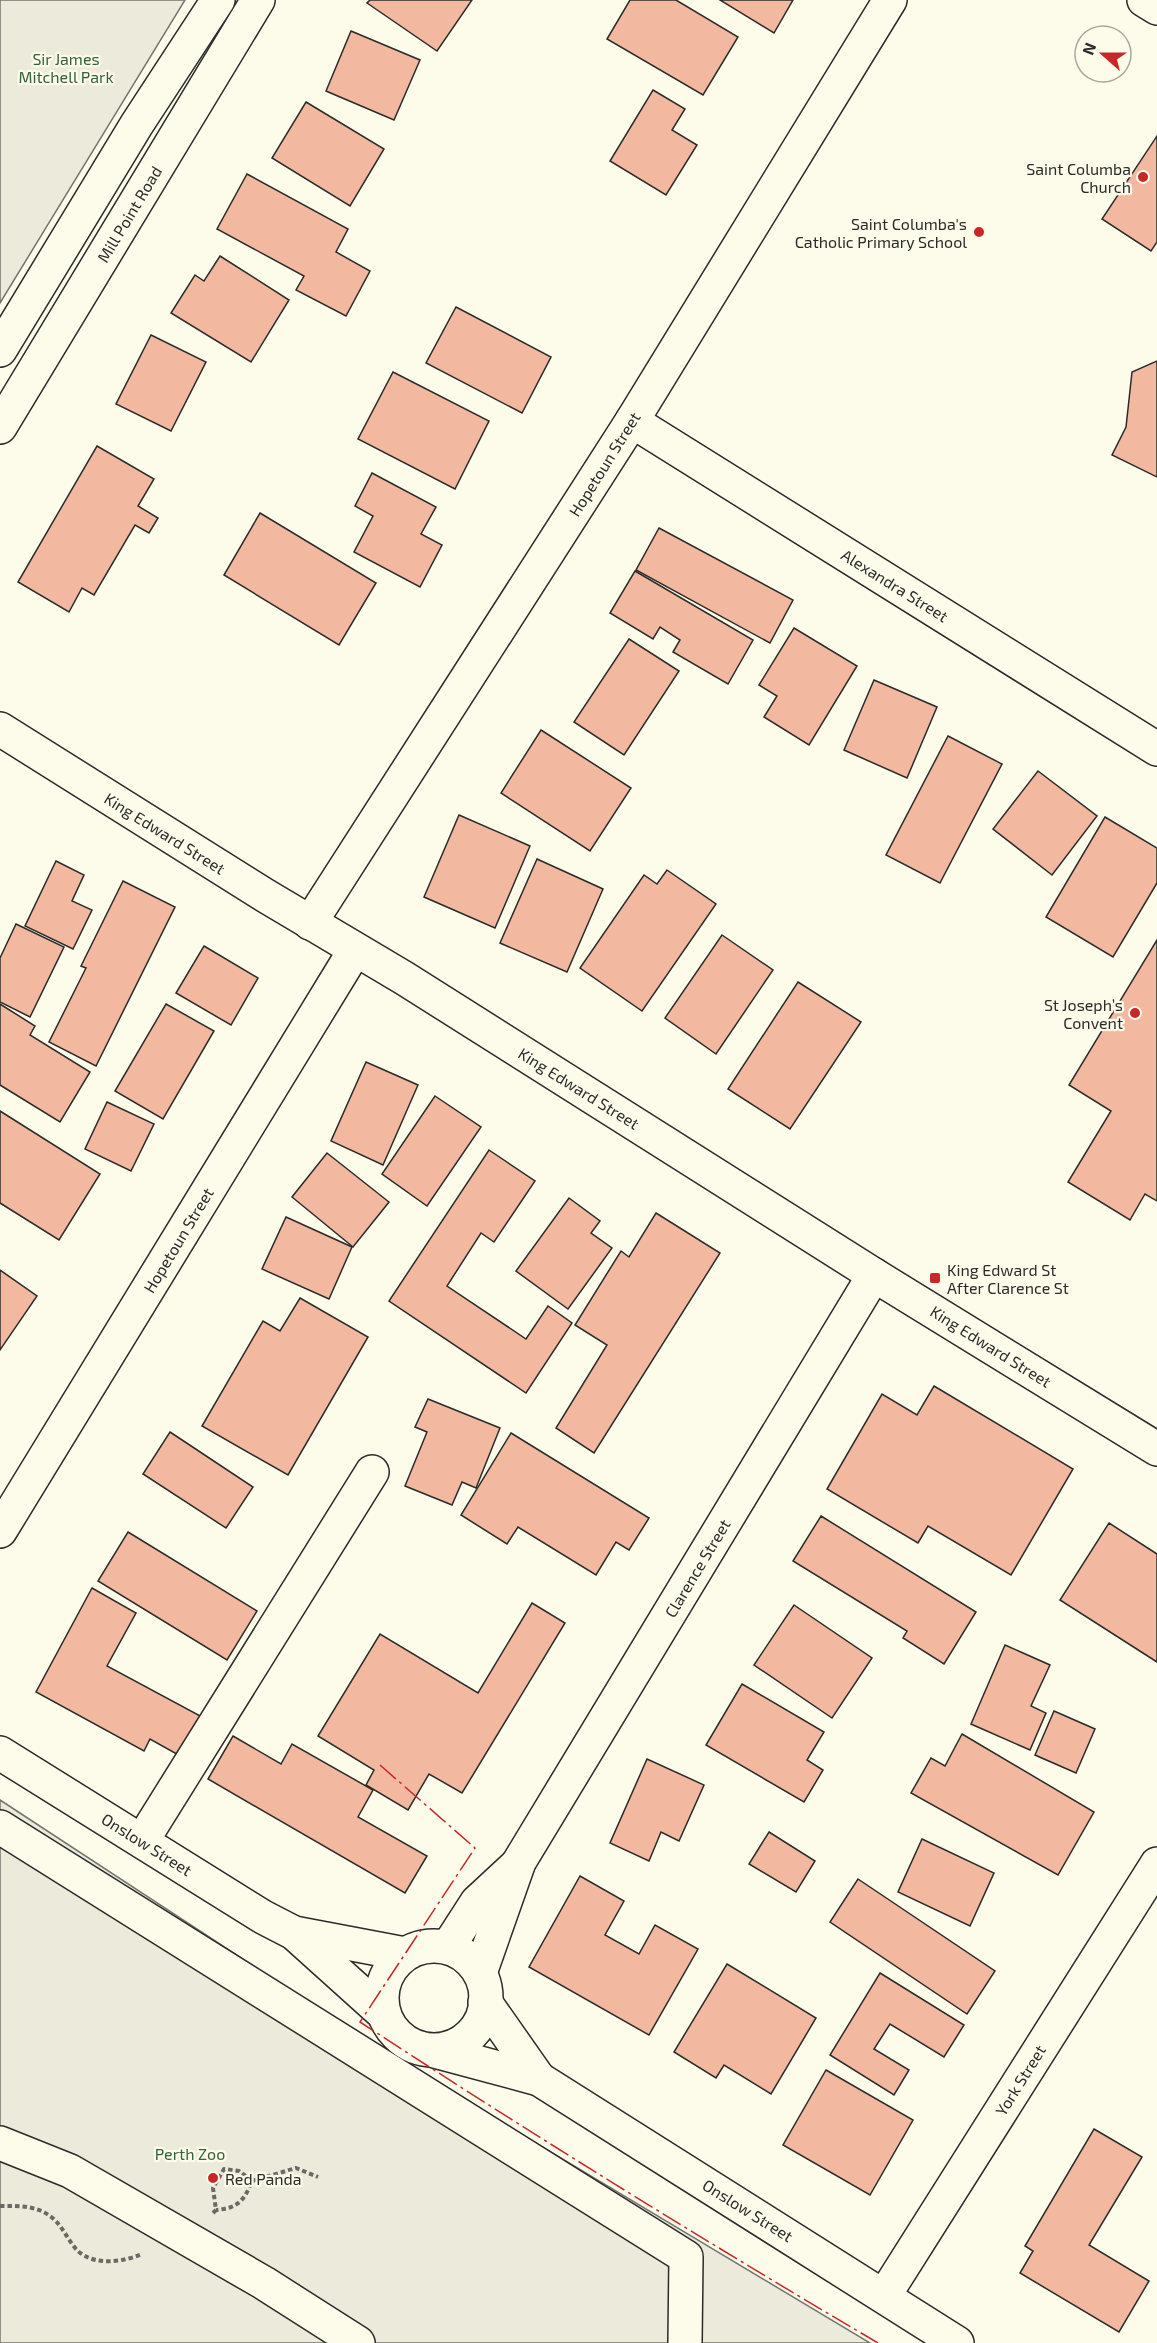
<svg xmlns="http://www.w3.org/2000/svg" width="1157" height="2343" viewBox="0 0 1157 2343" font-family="'Exo 2',sans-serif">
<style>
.green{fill:#ecebdb;stroke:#74746e;stroke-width:1.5}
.building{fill:#f2b8a0;stroke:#2b2b2b;stroke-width:1.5}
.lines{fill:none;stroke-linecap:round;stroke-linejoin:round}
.minor-casing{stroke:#2b2b2b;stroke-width:36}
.major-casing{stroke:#2b2b2b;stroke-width:36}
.path{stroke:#6a6964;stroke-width:4;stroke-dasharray:4.5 3;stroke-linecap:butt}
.minor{stroke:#fdfbea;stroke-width:33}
.major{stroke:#fdfbea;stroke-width:33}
.power{stroke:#c62828;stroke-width:1.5;stroke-dasharray:21 4.5 3 4.5;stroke-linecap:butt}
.poi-dot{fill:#c62828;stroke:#fdfbea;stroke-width:2}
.labels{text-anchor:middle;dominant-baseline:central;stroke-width:4.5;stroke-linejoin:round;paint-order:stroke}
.park-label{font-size:16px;fill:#34623c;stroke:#fdfbea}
.poi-label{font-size:16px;fill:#2b2b2b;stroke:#fdfbea;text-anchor:end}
.street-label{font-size:16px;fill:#2b2b2b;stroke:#fdfbea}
</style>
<rect width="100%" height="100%" fill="#fdfbea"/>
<g class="green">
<path d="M 0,0 L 185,0 L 0,303 Z"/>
<path d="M 0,1800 L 397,2060 L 870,2343 L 0,2343 Z"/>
</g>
<g class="building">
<path d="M 370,0 L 472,0 L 437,51 L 367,3 Z"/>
<path d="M 630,0 L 676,0 L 738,37 L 703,95 L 607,39 Z"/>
<path d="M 720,0 L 793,0 L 774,33 Z"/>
<path d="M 351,31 L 420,60 L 394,120 L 326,91 Z"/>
<path d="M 653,90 L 685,109 L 672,130 L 697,145 L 666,195 L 610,161 Z"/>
<path d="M 306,102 L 384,149 L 350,206 L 272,158 Z"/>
<path d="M 1157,136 L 1157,242 L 1151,251 L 1102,219 Z"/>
<path d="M 247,174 L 348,229 L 336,252 L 370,271 L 346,316 L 296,290 L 304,276 L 217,229 Z"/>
<path d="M 220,256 L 289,300 L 251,362 L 171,313 L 195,275 L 204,281 Z"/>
<path d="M 456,307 L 551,357 L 522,413 L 426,363 Z"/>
<path d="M 151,335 L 206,362 L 171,431 L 116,404 Z"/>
<path d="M 1157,361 L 1157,477 L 1112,455 L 1126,427 L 1132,372 Z"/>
<path d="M 393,372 L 489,421 L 455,489 L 358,439 Z"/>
<path d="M 97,446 L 154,479 L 138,506 L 158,518 L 149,533 L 135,525 L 94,595 L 82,588 L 69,612 L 18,582 Z"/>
<path d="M 372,473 L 436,507 L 421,534 L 442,545 L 420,587 L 354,552 L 373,516 L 355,506 Z"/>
<path d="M 260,513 L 376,583 L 339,645 L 224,575 Z"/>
<path d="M 659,528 L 793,600 L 770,643 L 636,570 Z"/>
<path d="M 635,571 L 753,640 L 728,684 L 673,652 L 680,640 L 660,627 L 653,639 L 610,613 Z"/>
<path d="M 794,628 L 857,666 L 809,745 L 764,717 L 777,696 L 759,685 Z"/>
<path d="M 629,639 L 679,671 L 624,755 L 574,722 Z"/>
<path d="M 874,680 L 937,707 L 907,778 L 844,750 Z"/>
<path d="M 541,730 L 631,788 L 590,851 L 501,793 Z"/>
<path d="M 948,736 L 1002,764 L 940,883 L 886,855 Z"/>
<path d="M 1038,771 L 1097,816 L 1052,875 L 993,829 Z"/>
<path d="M 459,815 L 530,846 L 495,928 L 424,897 Z"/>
<path d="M 1105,817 L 1157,848 L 1157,883 L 1113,957 L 1046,917 Z"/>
<path d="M 537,859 L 603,889 L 567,972 L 500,943 Z"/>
<path d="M 56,861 L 84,875 L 72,901 L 92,910 L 73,949 L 25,926 Z"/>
<path d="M 667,870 L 716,904 L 642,1011 L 580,968 L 644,875 L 657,884 Z"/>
<path d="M 123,881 L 175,907 L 96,1066 L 49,1042 L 86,968 L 81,966 Z"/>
<path d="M 16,924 L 64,947 L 30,1017 L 0,1002 L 0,958 Z"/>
<path d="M 722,935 L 773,970 L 716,1054 L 665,1018 Z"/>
<path d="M 1157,940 L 1157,1201 L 1145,1194 L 1130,1220 L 1068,1182 L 1111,1111 L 1069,1085 Z"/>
<path d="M 204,946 L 258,978 L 231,1025 L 176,993 Z"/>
<path d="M 798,982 L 861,1022 L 790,1129 L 728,1089 Z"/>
<path d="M 0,1004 L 35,1026 L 30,1035 L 90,1072 L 60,1122 L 0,1085 Z"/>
<path d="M 166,1004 L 214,1031 L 163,1119 L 115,1091 Z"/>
<path d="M 366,1062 L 418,1085 L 383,1165 L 331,1141 Z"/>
<path d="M 435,1096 L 481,1127 L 427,1206 L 382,1174 Z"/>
<path d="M 107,1102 L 154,1124 L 131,1171 L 85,1149 Z"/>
<path d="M 0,1111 L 100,1174 L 59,1240 L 0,1203 Z"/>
<path d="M 489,1150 L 535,1181 L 494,1242 L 481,1233 L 447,1286 L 526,1339 L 548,1306 L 572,1323 L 526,1393 L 389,1301 Z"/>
<path d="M 327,1153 L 389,1202 L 353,1247 L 292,1197 Z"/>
<path d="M 569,1198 L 600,1221 L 591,1233 L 612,1248 L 568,1309 L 516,1271 Z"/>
<path d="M 656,1213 L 720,1253 L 594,1453 L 556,1428 L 607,1345 L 575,1325 L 621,1251 L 629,1257 Z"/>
<path d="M 286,1217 L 352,1247 L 329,1299 L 262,1269 Z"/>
<path d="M 0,1270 L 37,1296 L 0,1350 Z"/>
<path d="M 300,1298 L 368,1337 L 288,1475 L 202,1426 L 263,1321 L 280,1331 Z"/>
<path d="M 934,1386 L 1073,1469 L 1011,1575 L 928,1526 L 918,1543 L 827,1489 L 882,1394 L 917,1415 Z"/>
<path d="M 428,1399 L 500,1428 L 476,1488 L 462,1482 L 452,1505 L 405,1486 L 427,1432 L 415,1427 Z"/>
<path d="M 170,1432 L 253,1487 L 226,1528 L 143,1474 Z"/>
<path d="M 511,1433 L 649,1518 L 629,1550 L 616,1542 L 596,1575 L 518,1527 L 507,1544 L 461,1515 Z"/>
<path d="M 821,1516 L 976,1612 L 944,1664 L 903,1638 L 907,1631 L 793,1561 Z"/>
<path d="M 1109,1523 L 1157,1554 L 1157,1662 L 1060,1600 Z"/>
<path d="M 128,1532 L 257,1611 L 227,1660 L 98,1581 Z"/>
<path d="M 92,1588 L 136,1613 L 107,1666 L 204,1718 L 182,1757 L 150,1739 L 144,1751 L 36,1692 Z"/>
<path d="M 532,1603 L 565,1623 L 462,1793 L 429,1774 L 408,1810 L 366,1785 L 374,1770 L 318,1736 L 380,1634 L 478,1693 Z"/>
<path d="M 794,1605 L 872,1658 L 832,1718 L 754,1665 Z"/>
<path d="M 1005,1645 L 1050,1665 L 1031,1706 L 1046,1713 L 1030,1750 L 971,1724 Z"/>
<path d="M 742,1684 L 824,1732 L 807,1760 L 823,1770 L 804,1802 L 706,1745 Z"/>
<path d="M 1054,1711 L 1095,1729 L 1076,1773 L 1035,1755 Z"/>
<path d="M 962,1734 L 1094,1812 L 1058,1875 L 911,1793 L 931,1758 L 945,1766 Z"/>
<path d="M 233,1736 L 281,1764 L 292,1744 L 373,1790 L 358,1817 L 427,1856 L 405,1893 L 208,1779 Z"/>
<path d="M 647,1759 L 704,1785 L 679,1841 L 661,1832 L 649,1861 L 610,1843 Z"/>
<path d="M 769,1832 L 815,1861 L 796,1892 L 749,1864 Z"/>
<path d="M 922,1839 L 994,1873 L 970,1926 L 898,1892 Z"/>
<path d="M 580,1876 L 624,1901 L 605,1935 L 639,1954 L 655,1925 L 698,1949 L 649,2035 L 529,1967 Z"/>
<path d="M 858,1879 L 995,1971 L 967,2014 L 830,1922 Z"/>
<path d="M 727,1964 L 816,2018 L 771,2094 L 724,2065 L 716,2078 L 674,2052 Z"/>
<path d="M 880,1973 L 964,2025 L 944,2057 L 890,2024 L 874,2049 L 909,2070 L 894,2095 L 830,2055 Z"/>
<path d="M 826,2070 L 913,2120 L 870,2195 L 783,2145 Z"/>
<path d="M 1094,2129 L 1142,2157 L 1089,2245 L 1149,2281 L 1119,2332 L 1020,2273 L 1033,2251 L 1025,2246 Z"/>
</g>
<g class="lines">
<defs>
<g id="minor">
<path d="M 1144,0 L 1157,8"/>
<path d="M 632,421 L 1157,749"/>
<path d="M 0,729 L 266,896 L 404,978 L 874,1275 L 1157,1449"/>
<path d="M 310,923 L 632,421 L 890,0"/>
<path d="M 0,1531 L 355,950"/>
<path d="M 0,1753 L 263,1917 L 294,1933 L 384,2014"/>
<path d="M 0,1827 L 686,2257 L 685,2343"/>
<path d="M 142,1841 L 372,1472"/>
<path d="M 294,1933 L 405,1954"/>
<circle cx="434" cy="1998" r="52"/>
<path d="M 448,1947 L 477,1902 L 518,1864"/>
<path d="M 480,1973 L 519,1862 L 874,1275"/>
<path d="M 485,2002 L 539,2079"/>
<path d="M 435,2051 L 539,2079 L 957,2343"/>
<path d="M 0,2143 L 70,2171 L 264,2283 L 358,2343"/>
<path d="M 884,2296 L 1157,1864"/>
</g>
<g id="major">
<path d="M 0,350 L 137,124 L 218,0"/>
<path d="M 0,427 L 258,0"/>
</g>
</defs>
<use href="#minor" class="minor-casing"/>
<use href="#major" class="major-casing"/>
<g class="path">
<path d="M 252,2181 L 296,2168 L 318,2177"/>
<path d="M 0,2206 C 17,2206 35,2205 50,2216 C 63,2225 68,2242 79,2252 C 96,2266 123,2262 142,2254"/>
<path d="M 213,2213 L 216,2210 L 213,2188 L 224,2169 L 239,2171 L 252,2181 C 244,2201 238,2208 216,2210"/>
</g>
<use href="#minor" class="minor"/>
<use href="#major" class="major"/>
<path class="power" d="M 380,1765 L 475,1848 L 360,2022 C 530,2133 703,2240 878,2343"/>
</g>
<g class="poi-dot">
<circle cx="1143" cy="177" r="6"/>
<circle cx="979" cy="232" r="6"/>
<circle cx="1135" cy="1013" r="6"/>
<rect x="929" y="1272" width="12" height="12" rx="3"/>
<circle cx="213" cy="2178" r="6"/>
</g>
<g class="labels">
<g class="park-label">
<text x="66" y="58">Sir James<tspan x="66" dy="18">Mitchell Park</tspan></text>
<text x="190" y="2153">Perth Zoo</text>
</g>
<g class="poi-label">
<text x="1131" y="168">Saint Columba<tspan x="1131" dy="18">Church</tspan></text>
<text x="967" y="223">Saint Columba's<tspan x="967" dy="18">Catholic Primary School</tspan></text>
<text x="1123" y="1004">St Joseph’s<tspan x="1123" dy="18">Convent</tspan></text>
<text x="947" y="1269" text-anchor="start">King Edward St<tspan x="947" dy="18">After Clarence St</tspan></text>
<text x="225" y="2178" text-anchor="start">Red Panda</text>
</g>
<g class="street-label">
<text transform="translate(129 214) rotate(-59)">Mill Point Road</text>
<text transform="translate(604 464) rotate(-58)">Hopetoun Street</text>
<text transform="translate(895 585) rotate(32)">Alexandra Street</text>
<text transform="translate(165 833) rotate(32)">King Edward Street</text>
<text transform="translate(579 1088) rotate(32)">King Edward Street</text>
<text transform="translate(178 1240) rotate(-59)">Hopetoun Street</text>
<text transform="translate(991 1346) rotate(32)">King Edward Street</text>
<text transform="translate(697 1568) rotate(-59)">Clarence Street</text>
<text transform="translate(147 1844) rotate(32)">Onslow Street</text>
<text transform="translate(1020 2080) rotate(-58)">York Street</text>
<text transform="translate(748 2210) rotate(32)">Onslow Street</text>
</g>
</g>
<g transform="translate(1103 54) rotate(291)"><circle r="28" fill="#fdfbea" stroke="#a9a89e" stroke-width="1.5"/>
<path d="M0-4.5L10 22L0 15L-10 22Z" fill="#c62828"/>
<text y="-9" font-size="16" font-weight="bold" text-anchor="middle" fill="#2b2b2b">N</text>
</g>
</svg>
